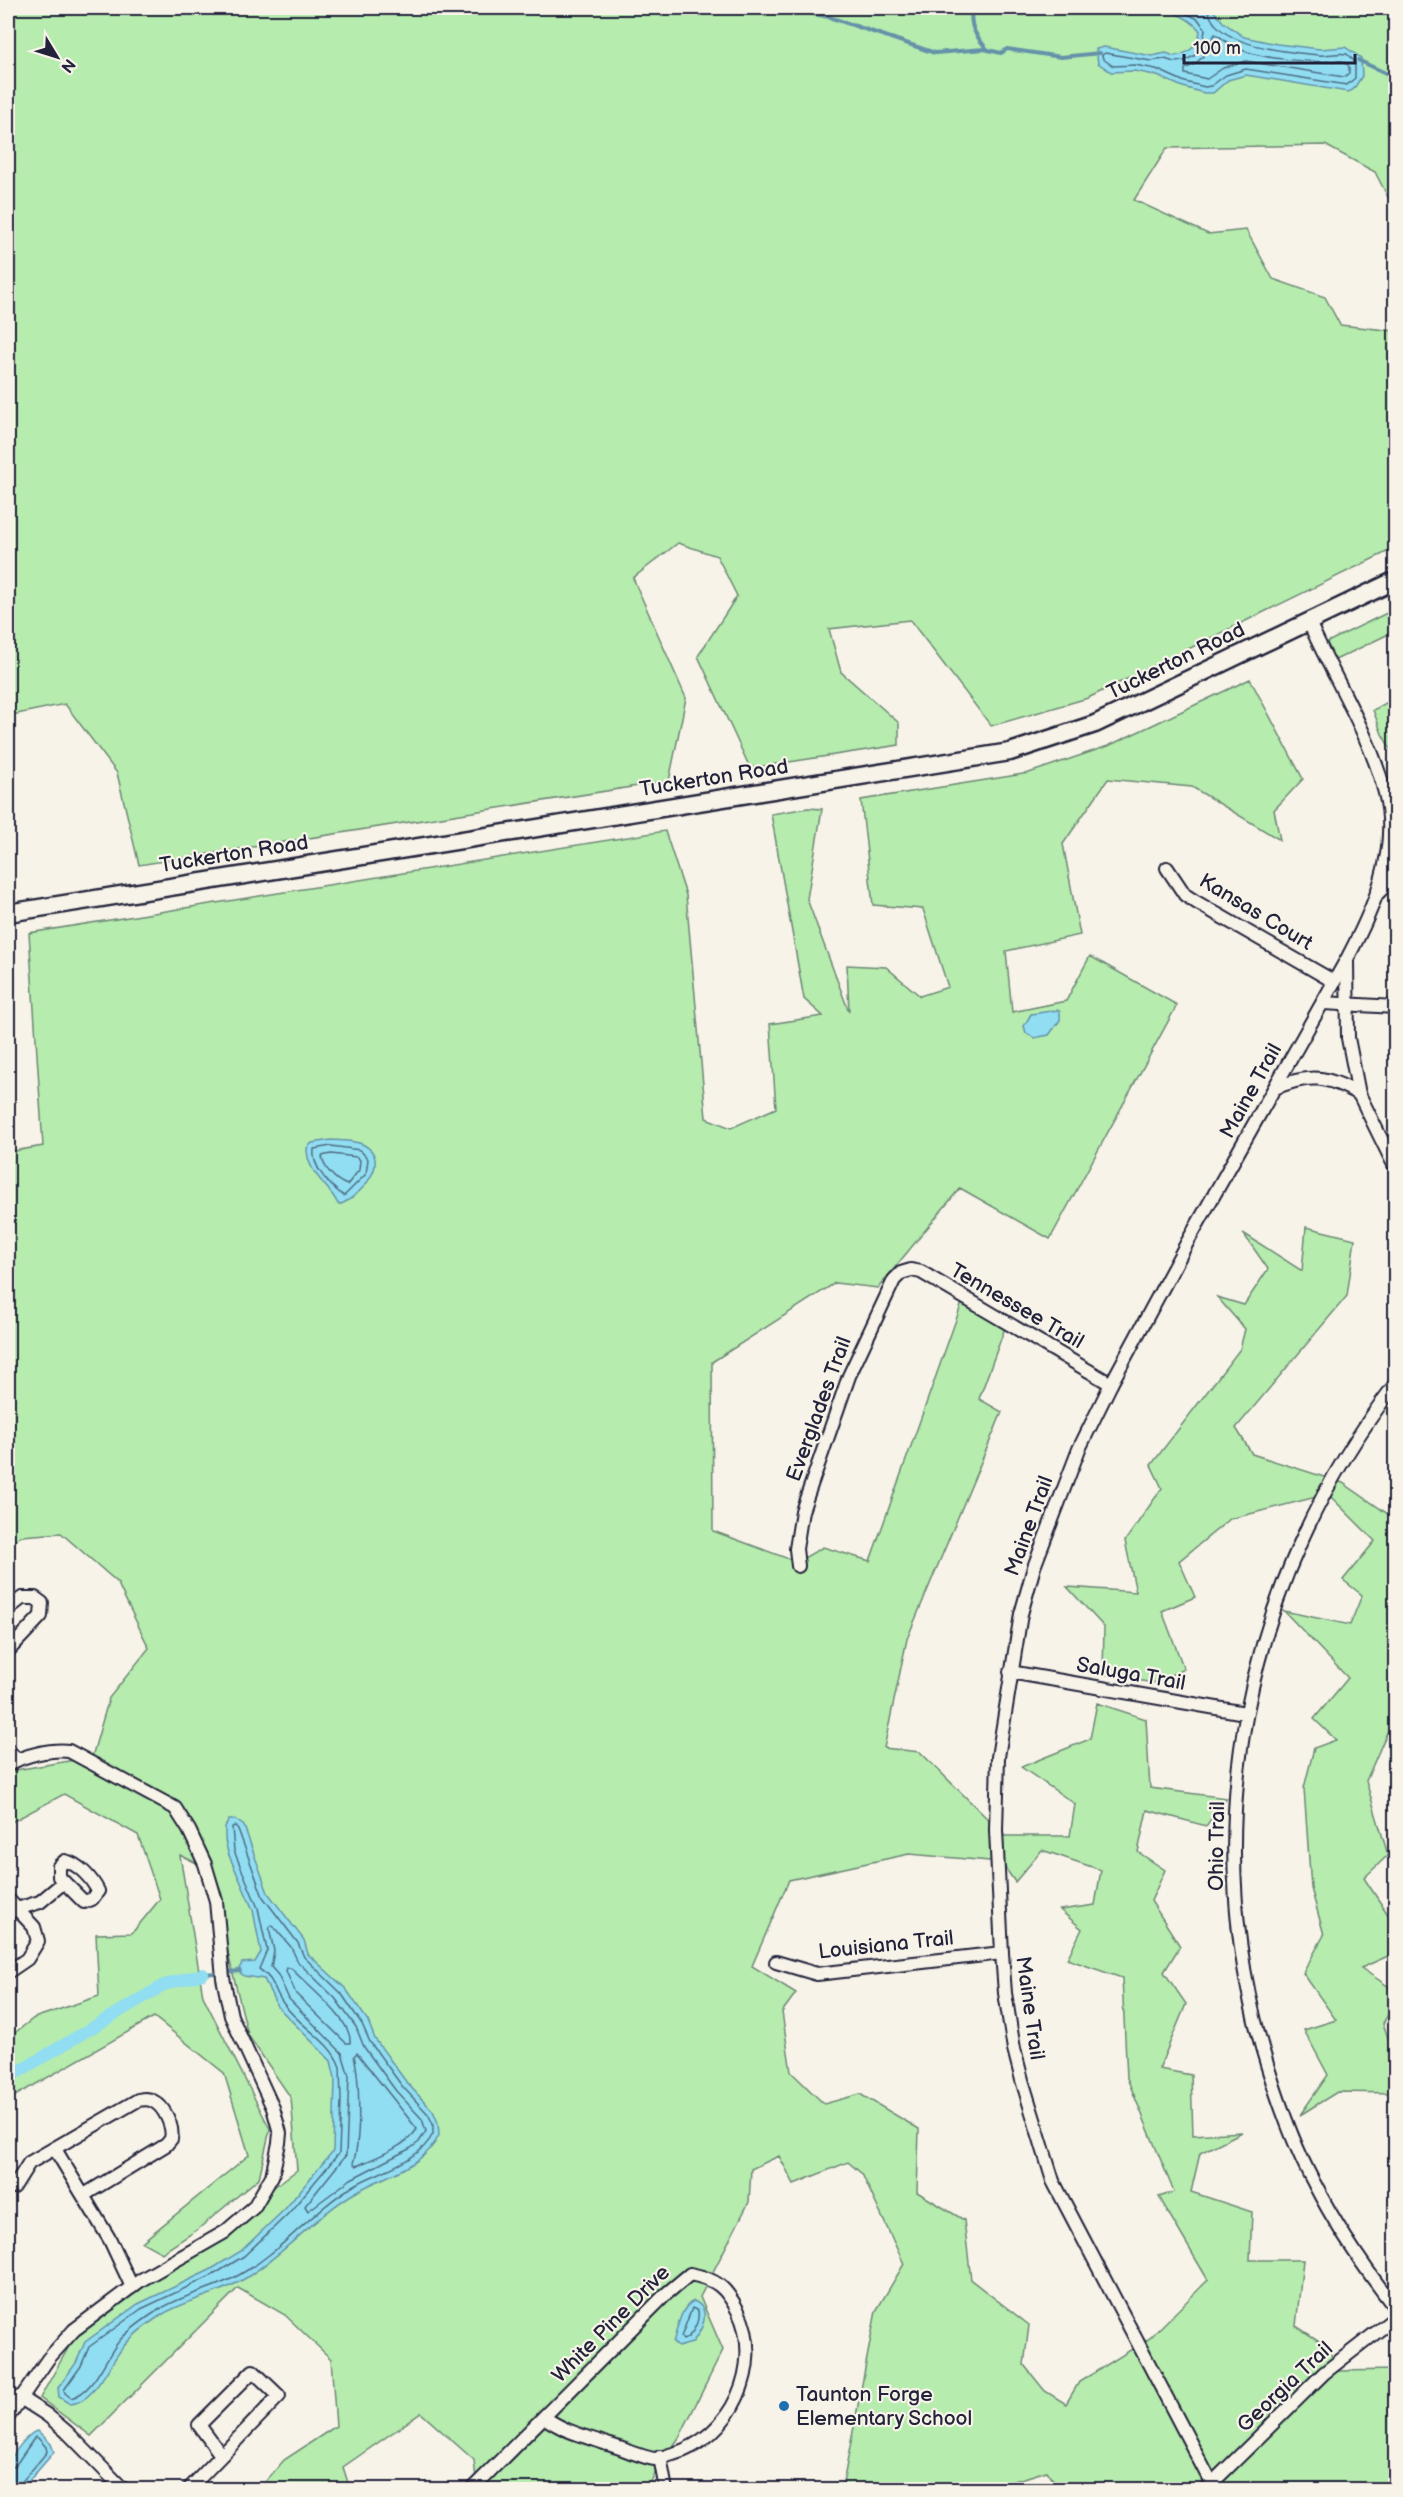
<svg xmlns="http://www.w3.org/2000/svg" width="1403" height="2497" viewBox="0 0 1403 2497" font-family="'Balsamiq Sans',sans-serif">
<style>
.green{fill:#b6ecae;stroke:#6c8774;stroke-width:1.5;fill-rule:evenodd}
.water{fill:#91ddf2;stroke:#6592a9;stroke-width:1.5}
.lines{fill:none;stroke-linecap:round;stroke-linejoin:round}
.shore{stroke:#4e6d84;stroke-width:1.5}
.stream{stroke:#6592a9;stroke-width:4}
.canal{stroke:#91ddf2;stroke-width:12}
.minor-casing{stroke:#22223b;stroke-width:16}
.secondary-casing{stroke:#22223b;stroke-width:21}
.minor{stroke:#f7f3e8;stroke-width:12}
.secondary{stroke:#f7f3e8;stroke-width:16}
.poi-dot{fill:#1f6fb2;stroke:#f7f3e8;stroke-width:2}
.labels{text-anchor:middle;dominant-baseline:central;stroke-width:4.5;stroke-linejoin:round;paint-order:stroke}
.street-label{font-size:21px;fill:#22223b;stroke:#f7f3e8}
.poi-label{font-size:21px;fill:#22223b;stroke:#f7f3e8;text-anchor:start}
</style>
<rect width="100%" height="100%" fill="#f7f3e8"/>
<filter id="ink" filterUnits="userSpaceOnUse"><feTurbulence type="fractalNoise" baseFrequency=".0167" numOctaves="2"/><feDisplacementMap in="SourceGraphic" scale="12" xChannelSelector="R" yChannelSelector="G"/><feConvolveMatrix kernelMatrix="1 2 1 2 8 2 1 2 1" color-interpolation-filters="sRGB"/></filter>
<g filter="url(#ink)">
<g class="green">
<path d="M 8,8 L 1395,8 L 1395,205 L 1392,205 L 1375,172 L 1325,145 L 1167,148 L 1134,200 L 1208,234 L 1246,230 L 1273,279 L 1325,297 L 1340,325 L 1395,331 L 1395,548 L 1088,698 L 991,726 L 910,620 L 829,629 L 841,672 L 899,723 L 899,745 L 750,768 L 698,656 L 737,596 L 717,556 L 678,543 L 633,578 L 686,698 L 669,781 L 139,865 L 117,773 L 65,704 L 12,715 L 8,718 Z"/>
<path d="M 1395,609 L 1395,631 L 1325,665 L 1315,648 Z"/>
<path d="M 1250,679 L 1303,779 L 1274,810 L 1280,840 L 1192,787 L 1108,779 L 1063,844 L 1080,935 L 1006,951 L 1012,1012 L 1066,1001 L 1090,956 L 1177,1005 L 1050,1239 L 960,1188 L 878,1288 L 835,1283 L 712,1362 L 713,1531 L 797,1562 L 823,1547 L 870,1561 L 963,1300 L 1006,1325 L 979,1399 L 1002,1412 L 907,1639 L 884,1748 L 920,1752 L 1005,1836 L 1070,1836 L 1075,1804 L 1021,1767 L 1090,1739 L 1097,1703 L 1146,1719 L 1150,1788 L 1227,1798 L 1206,1826 L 1147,1810 L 1138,1852 L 1165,1870 L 1151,1901 L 1180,1946 L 1164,1972 L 1186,2004 L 1159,2069 L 1191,2075 L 1193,2135 L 1242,2132 L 1200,2153 L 1191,2192 L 1252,2212 L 1250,2260 L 1303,2260 L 1296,2326 L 1327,2346 L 1339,2371 L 1395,2370 L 1395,2489 L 1059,2489 L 1047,2471 L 1011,2482 L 1015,2489 L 842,2489 L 876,2311 L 904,2264 L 862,2174 L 848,2162 L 794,2184 L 779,2156 L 751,2169 L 749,2202 L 700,2297 L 723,2350 L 680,2436 L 655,2473 L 648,2489 L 477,2489 L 474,2460 L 421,2413 L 343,2467 L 350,2489 L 259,2489 L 284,2460 L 336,2426 L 331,2359 L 285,2315 L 238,2288 L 91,2436 L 40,2398 L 76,2334 L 297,2170 L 291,2098 L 248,2035 L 207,1868 L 180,1855 L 203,1996 L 270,2129 L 259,2178 L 197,2230 L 162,2253 L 142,2242 L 249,2155 L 224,2073 L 154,2017 L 8,2100 L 8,2038 L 34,2018 L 99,1996 L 96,1934 L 132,1933 L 160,1899 L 138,1835 L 64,1794 L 8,1824 L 8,1777 L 16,1770 L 92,1757 L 109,1698 L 149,1648 L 117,1582 L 61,1533 L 21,1536 L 8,1546 L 8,1152 L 43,1146 L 29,933 L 665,831 L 686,895 L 706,1118 L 731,1128 L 776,1108 L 770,1024 L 823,1016 L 804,999 L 771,814 L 808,808 L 822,809 L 807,899 L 849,1012 L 847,965 L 886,967 L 920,996 L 948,987 L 923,909 L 873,905 L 861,800 L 1029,773 L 1108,746 ZM 1042,1850 L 1101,1870 L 1095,1905 L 1060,1910 L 1082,1929 L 1067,1959 L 1122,1978 L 1127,2078 L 1174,2192 L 1159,2197 L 1208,2280 L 1150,2338 L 1079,2382 L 1066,2404 L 1045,2391 L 1024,2365 L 1029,2325 L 971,2280 L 964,2220 L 917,2192 L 919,2129 L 860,2094 L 824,2104 L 791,2072 L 782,2012 L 796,1993 L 752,1966 L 789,1880 L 909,1854 L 1001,1862 L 1015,1882 Z"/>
<path d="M 1395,698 L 1395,757 L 1382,734 L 1373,710 Z"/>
<path d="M 1306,1227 L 1355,1239 L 1347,1296 L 1236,1428 L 1252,1454 L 1343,1483 L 1395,1519 L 1395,1714 L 1366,1781 L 1388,1855 L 1364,1878 L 1395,1925 L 1395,1953 L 1361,1968 L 1395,1991 L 1395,2003 L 1383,2023 L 1395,2059 L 1395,2093 L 1337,2092 L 1300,2115 L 1328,2075 L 1304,2030 L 1336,2020 L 1303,1973 L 1324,1935 L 1311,1888 L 1304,1788 L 1314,1748 L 1336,1740 L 1314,1719 L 1348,1678 L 1284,1611 L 1350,1625 L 1362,1595 L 1343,1580 L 1375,1541 L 1328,1494 L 1230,1519 L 1179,1561 L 1195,1597 L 1162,1611 L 1184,1669 L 1153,1683 L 1103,1674 L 1104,1627 L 1067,1587 L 1136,1592 L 1125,1541 L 1162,1488 L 1151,1465 L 1240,1349 L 1245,1329 L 1217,1297 L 1244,1305 L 1268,1269 L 1243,1233 L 1302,1271 Z"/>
</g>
<g class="water">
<path d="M 1164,8 L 1211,8 L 1223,22 L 1244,37 L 1277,44 L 1320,49 L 1345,47 L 1361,58 L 1362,76 L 1353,90 L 1348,92 L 1246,75 L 1228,80 L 1213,93 L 1204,93 L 1183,87 L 1155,75 L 1134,71 L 1111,72 L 1098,63 L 1096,49 L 1104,47 L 1152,56 L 1166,53 L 1174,56 C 1189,54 1198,46 1200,31 C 1191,18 1177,15 1164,8 Z"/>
<path d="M 1058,1010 L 1060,1012 L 1060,1020 L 1049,1035 L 1034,1038 L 1026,1033 L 1024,1026 L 1031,1014 Z"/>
<path d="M 331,1140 C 341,1141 355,1140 364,1145 C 393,1161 359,1197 341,1204 L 338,1204 C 328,1183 307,1174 307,1148 L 312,1143 Z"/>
<path d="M 229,1820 L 236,1820 L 244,1826 L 268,1893 L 304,1940 L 308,1954 L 346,1989 L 368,2021 L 375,2039 L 407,2083 L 433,2111 L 438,2123 L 439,2135 C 425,2167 385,2175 358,2191 C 317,2214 286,2253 246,2278 C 220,2294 189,2299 163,2314 C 149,2323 134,2333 124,2346 C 110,2362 95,2403 70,2404 L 59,2397 L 58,2388 L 76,2363 L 85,2342 L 138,2304 L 210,2270 L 241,2251 L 285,2209 L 333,2151 L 335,2078 L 331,2061 L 277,2006 L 264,1979 L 244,1976 L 238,1971 L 242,1963 L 255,1962 L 261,1952 L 253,1910 L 228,1853 L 225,1840 L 225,1827 Z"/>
<path d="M 694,2301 C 713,2310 702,2330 692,2343 L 678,2347 L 673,2342 L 674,2339 C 678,2326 681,2306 694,2301 Z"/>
<path d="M 38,2431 L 51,2444 L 54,2452 L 22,2489 L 8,2489 C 7,2483 5,2472 8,2465 C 11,2456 29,2431 38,2431 Z"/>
</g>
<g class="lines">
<g class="shore">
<path d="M 1175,8 L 1198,19 L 1205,29 L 1203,44 L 1194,56 L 1184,61 L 1174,62 L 1165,59 L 1151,61 L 1105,53 L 1102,55 L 1103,59 L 1113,66 L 1135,65 L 1156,69 L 1185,82 L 1205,87 L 1211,86 L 1226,75 L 1246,69 L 1347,85 L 1355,78 L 1355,62 L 1347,54 C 1338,52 1328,56 1319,55 C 1289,52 1213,47 1208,8"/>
<path d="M 1215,34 C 1223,38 1230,46 1239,49 C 1266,60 1313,63 1342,61 L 1349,66 L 1349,73 L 1344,77 L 1246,61 L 1223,68 L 1207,79 L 1185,74 L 1185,69 C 1207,59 1205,51 1215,34 Z"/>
<path d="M 331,1146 L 360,1150 L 368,1159 L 366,1174 L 344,1196 C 331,1187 311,1167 314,1149 Z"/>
<path d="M 331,1154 L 357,1157 L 360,1160 L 359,1170 L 347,1185 C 336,1181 323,1168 322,1156 Z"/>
<path d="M 235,1826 L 238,1829 L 263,1897 L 298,1943 L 304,1957 L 341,1993 L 362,2024 L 370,2042 L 402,2086 L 428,2114 L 433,2124 L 433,2134 C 418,2163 381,2170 355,2185 C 312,2210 282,2252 239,2275 C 214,2289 185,2294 160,2309 C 146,2318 131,2328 120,2340 C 105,2357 95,2392 71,2398 L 65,2393 L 64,2390 L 81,2366 L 89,2347 L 141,2309 L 213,2275 L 244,2256 L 289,2213 L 339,2153 L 341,2101 L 340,2067 C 330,2039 299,2027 283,2003 C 273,1989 275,1979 259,1969 L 267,1950 L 258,1908 L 234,1851 L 232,1827 Z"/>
<path d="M 272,1925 L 291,1947 L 298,1962 L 335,1998 L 356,2027 L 364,2047 L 396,2091 L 422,2119 L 426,2131 L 419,2142 L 411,2148 L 351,2179 L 308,2211 L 305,2206 L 346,2155 L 349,2076 L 342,2053 L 289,1999 L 278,1975 L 271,1967 L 274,1951 L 269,1928 Z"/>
<path d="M 287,1968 L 291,1968 C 306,1985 353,2020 350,2043 L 346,2043 L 296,1994 L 286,1971 Z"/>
<path d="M 357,2053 L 417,2129 C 406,2147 375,2158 356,2166 L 353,2163 C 361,2141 360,2079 354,2056 Z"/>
<path d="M 692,2308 L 698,2311 C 700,2321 692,2337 683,2340 L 681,2337 Z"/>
<path d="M 8,2468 L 15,2466 L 35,2437 L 38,2438 L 46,2447 L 47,2452 L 20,2484 L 19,2490"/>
</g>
<g class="stream">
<path d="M 784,8 L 829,17 L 935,53 L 984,49 L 1001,53 L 1007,49 L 1061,57 L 1100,53"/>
<path d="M 972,8 C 969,26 975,35 987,49"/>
<path d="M 1358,60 L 1396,78"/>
<path d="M 203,1974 L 240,1971"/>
</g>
<path class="canal" d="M 8,2078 L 164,1985 L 203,1974"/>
<defs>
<g id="minor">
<path d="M 1167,868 L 1185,895 L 1196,902 L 1333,981"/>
<path d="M 1378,893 L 1396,875"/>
<path d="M 1347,961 L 1348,1038 L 1359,1094 L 1396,1169"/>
<path d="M 1323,1003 L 1396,1007"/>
<path d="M 1275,1088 C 1310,1073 1327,1076 1359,1094"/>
<path d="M 1396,1383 C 1244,1581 1193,1832 1269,2071 C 1281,2109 1295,2148 1314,2183 C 1337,2228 1365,2269 1396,2309"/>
<path d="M 798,1566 L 796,1549 L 802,1511 L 849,1376 L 894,1280 L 901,1273 L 911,1270 L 921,1272 L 1111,1384"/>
<path d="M 8,1609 L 22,1598 L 35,1598 L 42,1603 L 41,1616 L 8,1651"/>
<path d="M 1010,1672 L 1245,1713"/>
<path d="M 8,1750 L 16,1759"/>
<path d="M 8,1765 C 23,1755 51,1749 69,1751 L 175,1808 L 189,1830 L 205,1864 L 216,1901 L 223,1978 L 231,2016 L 273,2108 L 280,2133 L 279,2143 L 272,2176 L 254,2207 L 225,2232 L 141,2280 L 74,2330 L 48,2359 L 8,2417"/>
<path d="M 8,1899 L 17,1909 L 40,1902 L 64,1882 L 84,1902 L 92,1899 L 98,1891 C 92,1879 79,1864 65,1861 L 59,1866 L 59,1877 L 64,1882"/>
<path d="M 8,1913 L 17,1909 L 34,1927 L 38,1941 L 27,1959 L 8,1972"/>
<path d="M 776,1962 L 817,1974 L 1002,1953"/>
<path d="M 55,2149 L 110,2240 L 132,2287"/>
<path d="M 14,2187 L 29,2163 L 138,2100 C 143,2099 148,2098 153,2101 C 164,2106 174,2127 171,2139 L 166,2145 L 84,2195"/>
<path d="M 19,2397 L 47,2415 L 67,2432 L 124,2490"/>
<path d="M 660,2457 L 666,2490"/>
<path d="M 188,2490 L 279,2396 L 253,2371 L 199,2425 L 221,2455"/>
<path d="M 471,2490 L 666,2294 L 690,2274 C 716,2279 726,2287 738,2311 C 765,2365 731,2438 673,2454 C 668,2455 661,2459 655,2459 C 643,2458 620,2447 607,2444 C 584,2436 563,2431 544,2417"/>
<path d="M 1205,2490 L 1324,2373 L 1396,2317"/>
<path d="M 1215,2490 L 1053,2181 L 1022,2080 L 1014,2049 L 1005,1993 L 1002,1953 L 996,1830 L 998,1757 L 1021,1614 L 1034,1567 L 1079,1449 L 1111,1384 L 1188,1241 L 1347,959 C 1373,910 1400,850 1385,793 C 1369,732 1334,679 1309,622"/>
</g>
<path id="secondary" d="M 8,913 L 1010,752 L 1095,724 L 1396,580"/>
</defs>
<use href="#minor" class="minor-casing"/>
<use href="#secondary" class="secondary-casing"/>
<use href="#minor" class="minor"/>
<use href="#secondary" class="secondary"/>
</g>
</g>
<circle class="poi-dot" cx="784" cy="2406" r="6"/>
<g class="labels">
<g class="street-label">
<text transform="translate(1176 661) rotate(-26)">Tuckerton Road</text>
<text transform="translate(714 778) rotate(-9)">Tuckerton Road</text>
<text transform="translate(234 854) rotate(-9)">Tuckerton Road</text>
<text transform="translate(1256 912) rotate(31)">Kansas Court</text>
<text transform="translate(1251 1091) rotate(-61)">Maine Trail</text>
<text transform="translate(1017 1306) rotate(30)">Tennessee Trail</text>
<text transform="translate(819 1409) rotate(-70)">Everglades Trail</text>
<text transform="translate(1029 1526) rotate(-70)">Maine Trail</text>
<text transform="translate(1131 1674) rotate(10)">Saluga Trail</text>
<text transform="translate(1217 1846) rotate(-89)">Ohio Trail</text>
<text transform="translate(886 1945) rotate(-6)">Louisiana Trail</text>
<text transform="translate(1030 2008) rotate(82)">Maine Trail</text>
<text transform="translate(611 2324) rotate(-45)">White Pine Drive</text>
<text transform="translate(1285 2387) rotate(-43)">Georgia Trail</text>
</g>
<g class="poi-label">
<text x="796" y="2394">Taunton Forge<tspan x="796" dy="24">Elementary School</tspan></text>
</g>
</g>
<rect width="1403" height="2497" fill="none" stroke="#f7f3e8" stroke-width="30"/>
<rect x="15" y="15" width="1373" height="2467" fill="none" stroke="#22223b" stroke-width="2" filter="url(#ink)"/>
<g transform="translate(57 57) rotate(128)" stroke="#f7f3e8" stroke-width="4.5" paint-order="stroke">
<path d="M0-4.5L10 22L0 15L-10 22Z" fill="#22223b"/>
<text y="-9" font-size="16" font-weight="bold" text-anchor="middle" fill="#22223b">N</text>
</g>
<path d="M1184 54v9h171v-9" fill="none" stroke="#22223b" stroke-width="3"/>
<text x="1193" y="54" font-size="18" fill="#22223b" stroke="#f7f3e8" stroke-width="4.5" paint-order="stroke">100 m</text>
</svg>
